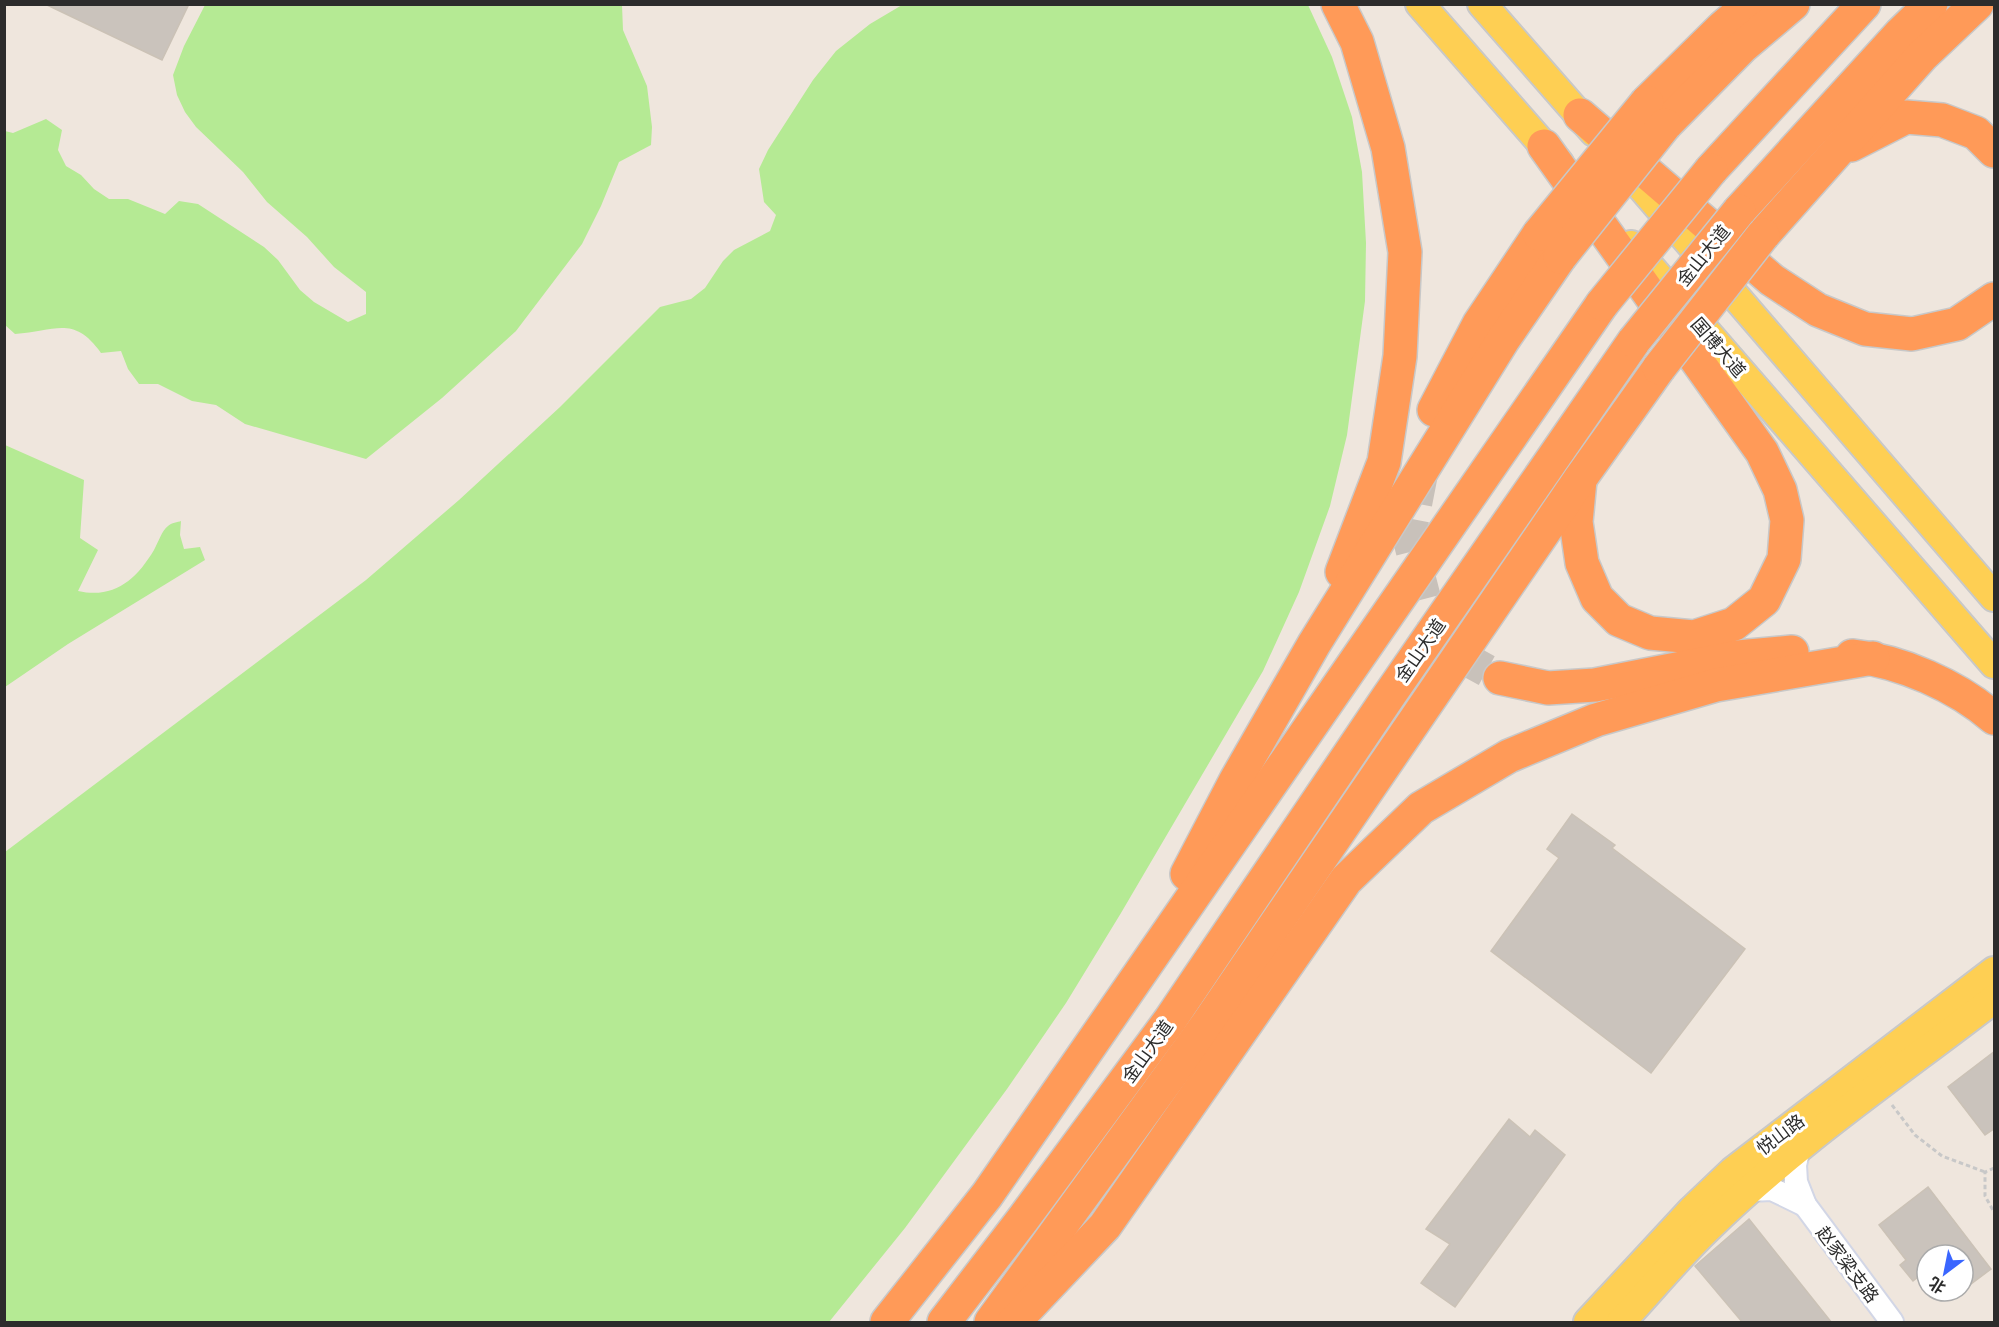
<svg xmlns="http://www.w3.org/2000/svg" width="1999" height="1327" viewBox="0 0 1999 1327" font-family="'Open Sans','Noto Sans SC',sans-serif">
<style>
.green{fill:#b5ea94}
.building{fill:#cac3bc;stroke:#cbc2b6;stroke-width:1.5}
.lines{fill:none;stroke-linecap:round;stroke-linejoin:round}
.highway-tunnel{stroke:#c8c1ba;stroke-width:33;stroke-dasharray:33 16;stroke-linecap:butt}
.minor-casing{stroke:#d2d6e6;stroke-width:26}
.major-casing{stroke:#c8c8c8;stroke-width:32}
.highway-casing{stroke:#c8c8c8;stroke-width:36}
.path{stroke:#c8c8c8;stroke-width:3;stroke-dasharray:4.5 3;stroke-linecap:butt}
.minor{stroke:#fff;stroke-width:22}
.major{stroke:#fecf53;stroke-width:28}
.highway{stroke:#ff9a58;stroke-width:33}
.highway-bridge-casing{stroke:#c8c8c8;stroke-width:36;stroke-linecap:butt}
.highway-bridge{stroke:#ff9a58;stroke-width:33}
.labels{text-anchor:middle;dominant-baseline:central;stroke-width:6;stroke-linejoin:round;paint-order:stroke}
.street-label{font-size:18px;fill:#2c2c2c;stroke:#fff}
</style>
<rect width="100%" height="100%" fill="#efe6dd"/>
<g class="green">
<path d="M 205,5 L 622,5 L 623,30 L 647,86 L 652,127 L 651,145 L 619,162 L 601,206 L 582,244 L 516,331 L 442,398 L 366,459 L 245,424 L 216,405 L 192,401 L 158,384 L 139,384 L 128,369 L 121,351 L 101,353 C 73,314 55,332 15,334 L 5,325 L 5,131 L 13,133 L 46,119 L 62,130 L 58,150 L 66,166 L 81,175 L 94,189 L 109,199 L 128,199 L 165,214 L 179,201 L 198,204 L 264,247 L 278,260 L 300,290 L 314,302 L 348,322 L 366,314 L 366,292 L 334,267 L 307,237 L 267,202 L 243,172 L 196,127 L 185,112 L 177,95 L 173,75 L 184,46 Z"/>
<path d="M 902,5 L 1308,5 L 1332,57 L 1352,117 L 1362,172 L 1366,243 L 1365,301 L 1347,435 L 1330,506 L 1299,592 L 1263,671 L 1121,913 L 1066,1003 L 1007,1089 L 905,1228 L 829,1322 L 5,1322 L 5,852 L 366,580 L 459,500 L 560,407 L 660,307 L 691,299 L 705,288 L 723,261 L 734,250 L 770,231 L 776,215 L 764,202 L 759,169 L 768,150 L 813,80 L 836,51 L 870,24 Z"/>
<path d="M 5,445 L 84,480 L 80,538 L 98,550 L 78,591 C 114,599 136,580 154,550 C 158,543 162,530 168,526 C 171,523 178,522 181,521 L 180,535 L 184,549 L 200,547 L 205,560 L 68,644 L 5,687 Z"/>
</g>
<g class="building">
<path d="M 45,4 L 189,4 L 162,60 Z"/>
<path d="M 1572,814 L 1615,845 L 1612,848 L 1745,949 L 1651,1073 L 1491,951 L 1559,858 L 1547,849 Z"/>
<path d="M 1995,1051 L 1995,1128 L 1985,1135 L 1948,1087 Z"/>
<path d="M 1509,1119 L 1530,1137 L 1535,1130 L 1565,1155 L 1455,1307 L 1421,1283 L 1450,1244 L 1426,1229 Z"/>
<path d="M 1928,1187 L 1991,1269 L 1963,1290 L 1963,1255 L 1927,1255 L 1927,1270 L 1913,1281 L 1900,1265 L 1906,1260 L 1879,1225 Z"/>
<path d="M 1749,1219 L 1832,1323 L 1743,1323 L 1695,1266 Z"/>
</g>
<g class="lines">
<path class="highway-tunnel" d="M 1422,471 L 1409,538 L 1427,608 L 1462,657 L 1500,678"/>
<defs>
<g id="minor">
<path d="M 1799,1148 L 1795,1165 L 1796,1182 L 1805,1205 L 1892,1322"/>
<path d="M 1750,1190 L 1772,1189 L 1805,1205"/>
</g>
<g id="major">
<path d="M 1420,4 L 1559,163"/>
<path d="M 1482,4 L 1594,132"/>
<path d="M 1626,169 L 1994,597"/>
<path d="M 1631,245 L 1994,664"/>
<path d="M 1588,1322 L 1692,1210 L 1733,1171 L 1994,971"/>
<path d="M 1621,1322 C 1650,1291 1677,1258 1707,1229 C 1795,1143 1898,1073 1994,999"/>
</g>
<g id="highway">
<path d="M 1338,4 L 1357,42 L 1388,148 L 1405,252 L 1400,356 L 1384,462 L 1342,572"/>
<path d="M 1647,102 L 1723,27 L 1750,4"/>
<path d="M 1580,115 L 1772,280 L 1818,310 L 1865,329 L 1912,334 L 1957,324 L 1994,299"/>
<path d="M 1665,125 L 1742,47 L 1793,4"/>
<path d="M 1851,145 L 1906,117 L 1942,120 L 1976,133 L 1994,151"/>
<path d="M 1544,146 L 1762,452 L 1780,490 L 1787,520 L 1784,559 L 1764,600 L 1734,624 L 1694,637 L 1650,633 L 1619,620 L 1597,598 L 1582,563 L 1576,522 L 1580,480"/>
<path d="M 1711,170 L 1864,4"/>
<path d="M 1739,211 L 1900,34 L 1931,4"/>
<path d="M 1763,235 L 1922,56 L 1977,4"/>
<path d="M 1434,410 L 1479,324 L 1539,234"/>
<path d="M 1852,656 C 1901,661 1957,686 1994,718"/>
<path d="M 1500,678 L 1548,688 L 1595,685 L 1738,657 L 1792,652"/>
<path d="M 1187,874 L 1236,780 L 1314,644 L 1503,340 L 1560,257"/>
<path d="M 887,1322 L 987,1195 L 1602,304"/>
<path d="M 944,1322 L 1023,1219 L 1170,1020 L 1388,697 L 1634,341"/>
<path d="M 991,1322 L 1206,1026 L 1580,479 L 1659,368"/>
<path d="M 1014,1322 L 1105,1226 L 1346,880 L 1421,808 L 1509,756 L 1596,720 L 1716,685 L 1873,658"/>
</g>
</defs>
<use href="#minor" class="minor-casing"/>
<use href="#major" class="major-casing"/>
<use href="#highway" class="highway-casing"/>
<g class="path">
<path d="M 1892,1105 L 1915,1135 L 1942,1156 L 1985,1172"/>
<path d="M 1994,1168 L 1985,1172 L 1985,1196 L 1994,1212"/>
</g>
<use href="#minor" class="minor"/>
<use href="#major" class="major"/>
<use href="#highway" class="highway"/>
<defs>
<g id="highway-bridge">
<path d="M 1539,234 L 1647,102"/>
<path d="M 1560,257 L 1665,125"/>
<path d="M 1602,304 L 1711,170"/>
<path d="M 1634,341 L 1739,211"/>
<path d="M 1659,368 L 1763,235"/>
</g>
</defs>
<use href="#highway-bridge" class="highway-bridge-casing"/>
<use href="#highway-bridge" class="highway-bridge"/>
</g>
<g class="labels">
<g class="street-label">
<text transform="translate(1703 255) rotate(-51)">金山大道</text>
<text transform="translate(1719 347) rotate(49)">国博大道</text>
<text transform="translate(1420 650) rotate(-55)">金山大道</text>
<text transform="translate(1147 1051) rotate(-54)">金山大道</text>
<text transform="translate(1780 1134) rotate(-37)">悦山路</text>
<text transform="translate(1848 1264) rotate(53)">赵家梁支路</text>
</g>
</g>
<rect width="1999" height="1327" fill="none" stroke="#2c2c2c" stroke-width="12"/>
<g transform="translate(1945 1273) rotate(212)"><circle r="28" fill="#ffffff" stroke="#ababab" stroke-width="1.5"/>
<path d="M0-4.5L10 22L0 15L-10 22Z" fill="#3a66ff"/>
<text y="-9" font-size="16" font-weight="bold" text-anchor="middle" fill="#2c2c2c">北</text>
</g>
</svg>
